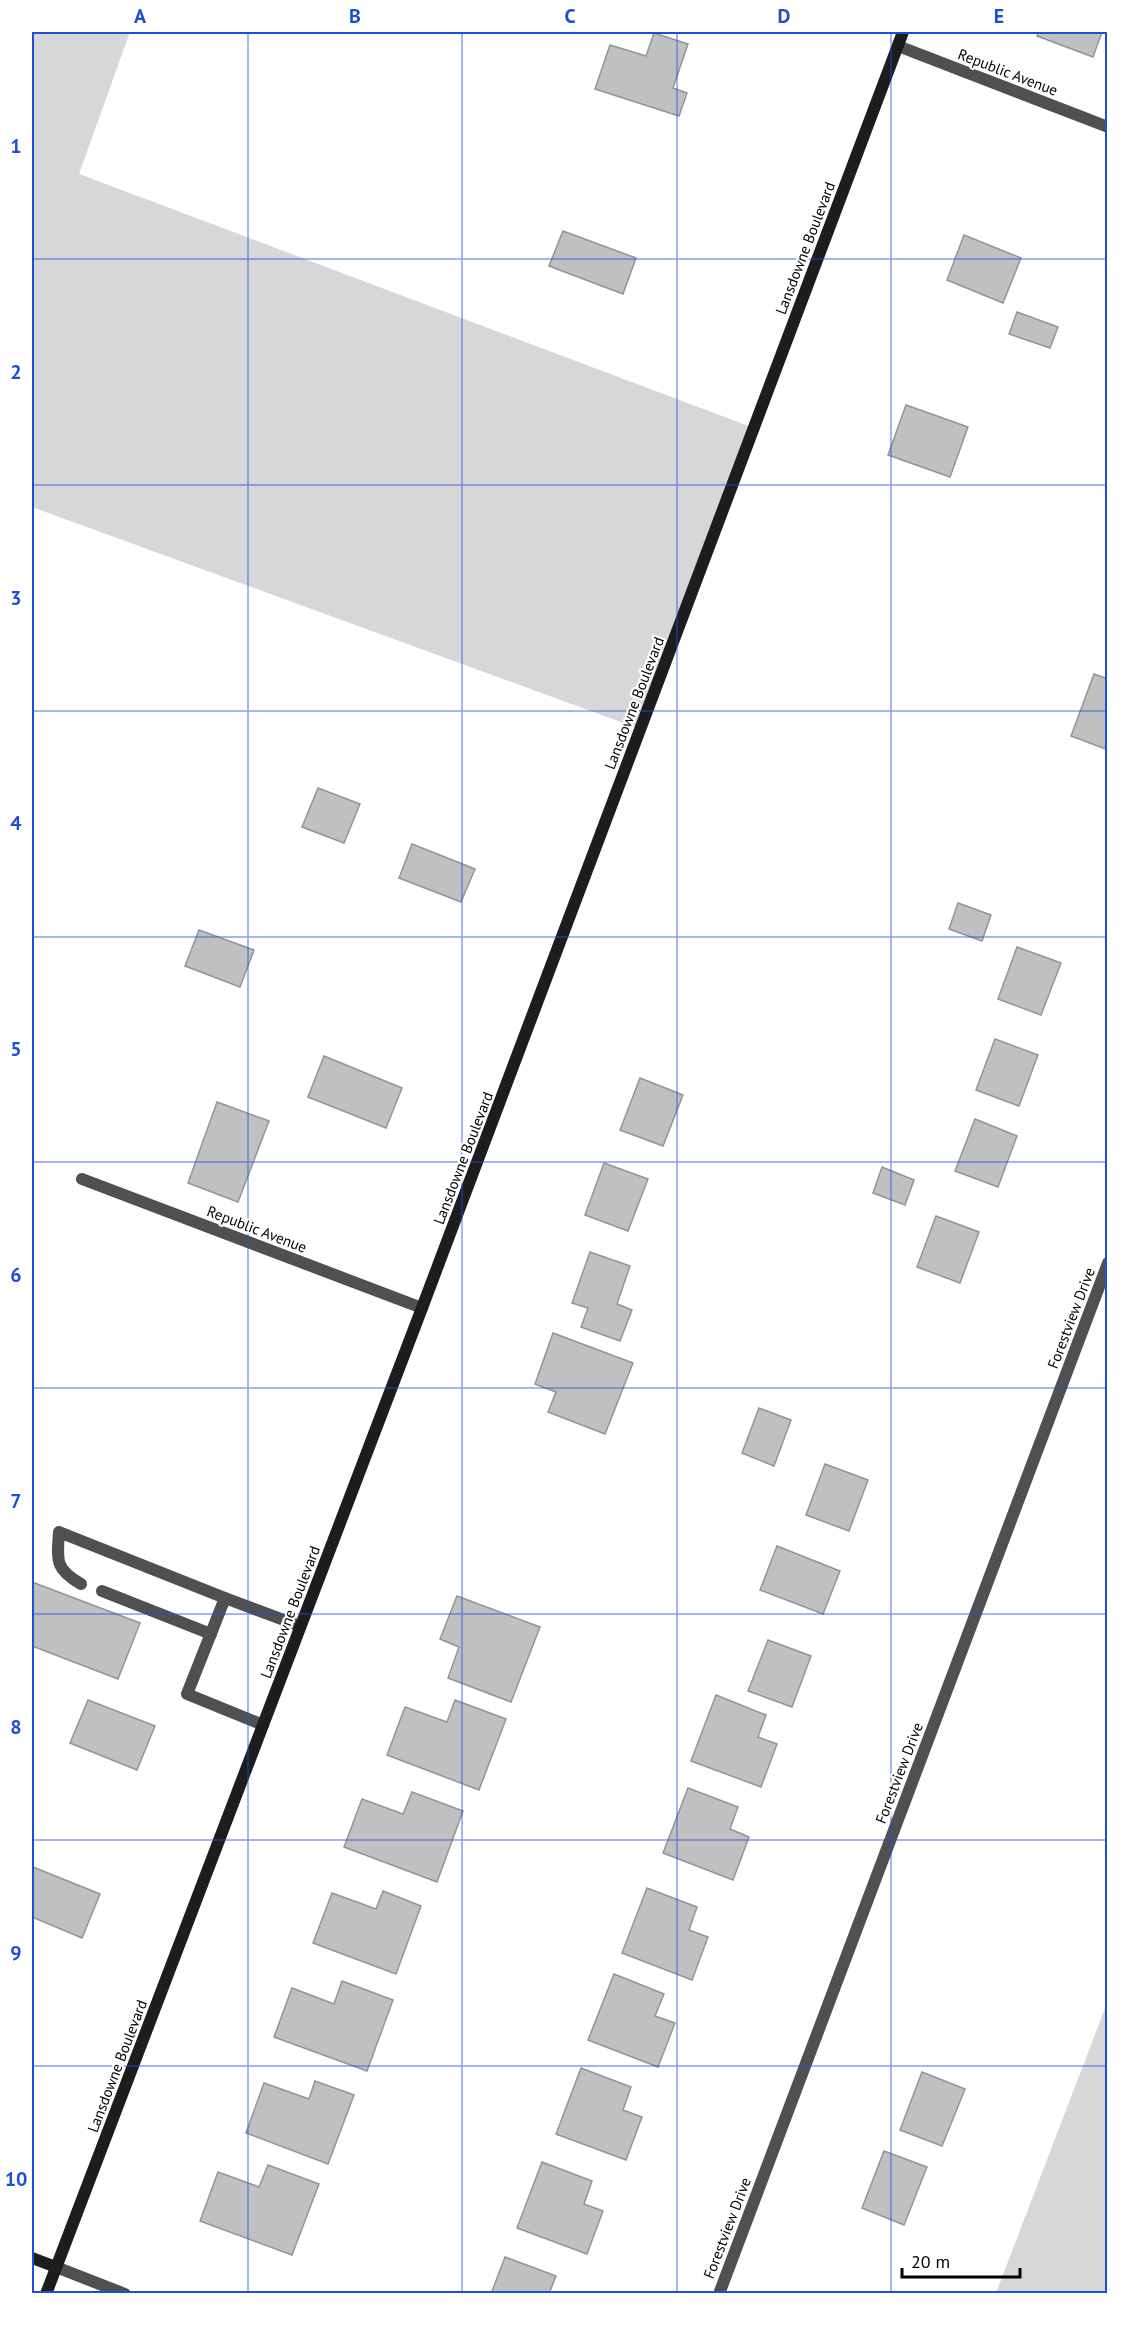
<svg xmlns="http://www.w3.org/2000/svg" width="1139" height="2325" viewBox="0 0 1139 2325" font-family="'PT Sans',sans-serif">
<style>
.green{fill:#d7d7d7}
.building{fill:#c0c0c0;stroke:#949494;stroke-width:1.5}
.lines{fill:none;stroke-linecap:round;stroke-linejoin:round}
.lane{stroke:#505050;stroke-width:12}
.street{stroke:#505050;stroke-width:12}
.secondary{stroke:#1d1d1d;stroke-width:12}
.grid{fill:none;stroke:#1d4ed8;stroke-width:1.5;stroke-opacity:0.55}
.labels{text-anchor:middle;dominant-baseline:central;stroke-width:4.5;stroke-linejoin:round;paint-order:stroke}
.street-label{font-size:15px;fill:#000;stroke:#fff}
.neatline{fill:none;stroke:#1d4ed8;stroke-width:2}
.grid-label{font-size:20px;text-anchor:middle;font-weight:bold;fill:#1d4ed8}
</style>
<rect width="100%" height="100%" fill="#fff"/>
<g class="green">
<path d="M 32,32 L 130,32 L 79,174 L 754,428 L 640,729 L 32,507 Z"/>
<path d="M 1107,2003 L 1107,2293 L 996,2293 Z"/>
</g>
<g class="building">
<path d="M 1039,32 L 1102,32 L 1093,57 L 1037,36 Z"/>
<path d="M 654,33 L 688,44 L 673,88 L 687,93 L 679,116 L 595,89 L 610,45 L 646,56 Z"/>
<path d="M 563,231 L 636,258 L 623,294 L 549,266 Z"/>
<path d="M 964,235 L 1021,258 L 1003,303 L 947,280 Z"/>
<path d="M 1017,312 L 1058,327 L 1050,348 L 1009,334 Z"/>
<path d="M 906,405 L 968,427 L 950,477 L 888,455 Z"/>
<path d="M 1094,674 L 1108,679 L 1108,750 L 1071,736 Z"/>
<path d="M 318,788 L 360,804 L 344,843 L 302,827 Z"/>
<path d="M 412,844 L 475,869 L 461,902 L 399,878 Z"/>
<path d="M 958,903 L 991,915 L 982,941 L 949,929 Z"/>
<path d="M 199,930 L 254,950 L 240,987 L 185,966 Z"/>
<path d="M 1017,947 L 1061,963 L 1041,1015 L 998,999 Z"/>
<path d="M 995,1039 L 1038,1055 L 1019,1106 L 976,1090 Z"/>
<path d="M 324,1056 L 402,1088 L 386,1128 L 308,1097 Z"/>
<path d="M 640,1078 L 683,1095 L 663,1146 L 620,1130 Z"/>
<path d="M 217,1102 L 269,1121 L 238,1202 L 188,1183 Z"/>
<path d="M 975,1119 L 1017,1136 L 998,1187 L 955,1171 Z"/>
<path d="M 604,1163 L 648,1179 L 628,1231 L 585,1215 Z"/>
<path d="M 882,1167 L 914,1180 L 905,1205 L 873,1193 Z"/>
<path d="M 936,1216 L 979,1232 L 960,1283 L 917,1267 Z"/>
<path d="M 590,1252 L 630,1266 L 617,1304 L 632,1310 L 620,1341 L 581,1327 L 588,1308 L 572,1303 Z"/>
<path d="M 553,1333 L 633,1363 L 605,1434 L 548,1412 L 556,1392 L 535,1384 Z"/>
<path d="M 759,1408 L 791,1420 L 774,1466 L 742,1453 Z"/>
<path d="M 825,1464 L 868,1480 L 849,1531 L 806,1515 Z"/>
<path d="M 777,1546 L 840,1571 L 823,1614 L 760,1590 Z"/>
<path d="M 32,1582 L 140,1623 L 118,1679 L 32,1646 Z"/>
<path d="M 457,1596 L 540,1627 L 511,1702 L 448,1678 L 459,1647 L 440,1639 Z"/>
<path d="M 768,1640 L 811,1656 L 792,1707 L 748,1691 Z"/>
<path d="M 716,1695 L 766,1715 L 758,1737 L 777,1744 L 761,1787 L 691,1761 Z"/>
<path d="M 88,1700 L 155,1726 L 137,1770 L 70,1743 Z"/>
<path d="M 455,1700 L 506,1719 L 479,1790 L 387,1755 L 405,1707 L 447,1722 Z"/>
<path d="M 688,1788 L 738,1807 L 730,1829 L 749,1837 L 733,1880 L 663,1853 Z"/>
<path d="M 412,1792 L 463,1811 L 437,1882 L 344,1847 L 362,1799 L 403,1814 Z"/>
<path d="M 33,1867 L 100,1894 L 82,1938 L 32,1917 Z"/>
<path d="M 647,1888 L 697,1907 L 689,1930 L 708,1937 L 692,1980 L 622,1953 Z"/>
<path d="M 383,1891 L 421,1906 L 396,1974 L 313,1943 L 332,1893 L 376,1909 Z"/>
<path d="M 614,1974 L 664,1994 L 655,2016 L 675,2023 L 658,2067 L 588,2040 Z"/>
<path d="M 342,1981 L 393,2000 L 367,2071 L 274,2037 L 292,1988 L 334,2004 Z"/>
<path d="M 581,2068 L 631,2087 L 623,2110 L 642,2117 L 626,2160 L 556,2134 Z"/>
<path d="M 922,2072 L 965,2089 L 942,2146 L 900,2130 Z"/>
<path d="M 315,2081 L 354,2095 L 328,2164 L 246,2133 L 264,2083 L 309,2099 Z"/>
<path d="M 884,2151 L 927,2167 L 904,2225 L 862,2208 Z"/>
<path d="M 542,2162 L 592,2181 L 584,2204 L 603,2211 L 587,2254 L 517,2228 Z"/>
<path d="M 268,2165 L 319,2184 L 292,2255 L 200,2221 L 218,2172 L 259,2187 Z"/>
<path d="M 505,2257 L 556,2276 L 549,2294 L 491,2294 Z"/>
</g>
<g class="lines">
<g class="lane">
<path d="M 82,1179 L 422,1308"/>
<path d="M 81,1584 C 55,1569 57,1561 59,1532 L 225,1598"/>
<path d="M 102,1591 L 211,1634"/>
<path d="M 263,1725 L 187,1694 L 225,1598 L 300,1626"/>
</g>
<g class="street">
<path d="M 898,46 L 1108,127"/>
<path d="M 56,2267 L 125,2294"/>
<path d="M 719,2294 L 1108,1263"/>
</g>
<g class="secondary">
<path d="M 32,2258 L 56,2267"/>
<path d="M 46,2294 L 422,1308 L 903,32"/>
</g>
</g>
<path class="grid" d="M 248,32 L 248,2294M 462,32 L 462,2294M 677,32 L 677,2294M 891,32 L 891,2294M 32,259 L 1108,259M 32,485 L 1108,485M 32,711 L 1108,711M 32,937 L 1108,937M 32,1162 L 1108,1162M 32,1388 L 1108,1388M 32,1614 L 1108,1614M 32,1840 L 1108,1840M 32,2066 L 1108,2066"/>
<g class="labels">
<g class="street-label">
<text transform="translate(1008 72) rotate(21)">Republic Avenue</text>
<text transform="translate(805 248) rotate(-69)">Lansdowne Boulevard</text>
<text transform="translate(634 703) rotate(-69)">Lansdowne Boulevard</text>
<text transform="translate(463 1158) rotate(-69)">Lansdowne Boulevard</text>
<text transform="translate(257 1229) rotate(21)">Republic Avenue</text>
<text transform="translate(1071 1318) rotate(-69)">Forestview Drive</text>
<text transform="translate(290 1612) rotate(-69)">Lansdowne Boulevard</text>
<text transform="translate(899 1773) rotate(-69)">Forestview Drive</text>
<text transform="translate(117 2066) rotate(-69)">Lansdowne Boulevard</text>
<text transform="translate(727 2228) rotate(-69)">Forestview Drive</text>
</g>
</g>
<rect width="1139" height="2325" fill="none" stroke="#ffffff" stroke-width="66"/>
<path d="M902 2268v9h118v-9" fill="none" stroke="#000000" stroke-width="3"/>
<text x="911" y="2268" font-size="18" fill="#000000" stroke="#ffffff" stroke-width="4.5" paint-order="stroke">20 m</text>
<rect x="33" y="33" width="1073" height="2259" class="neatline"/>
<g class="grid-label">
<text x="140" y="23">A</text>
<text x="355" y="23">B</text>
<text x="570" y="23">C</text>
<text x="784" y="23">D</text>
<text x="999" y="23">E</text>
<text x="16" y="153">1</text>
<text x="16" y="379">2</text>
<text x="16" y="605">3</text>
<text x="16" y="830">4</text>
<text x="16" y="1056">5</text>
<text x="16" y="1282">6</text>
<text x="16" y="1508">7</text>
<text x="16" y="1734">8</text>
<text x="16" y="1960">9</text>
<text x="16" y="2186">10</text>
</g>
</svg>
